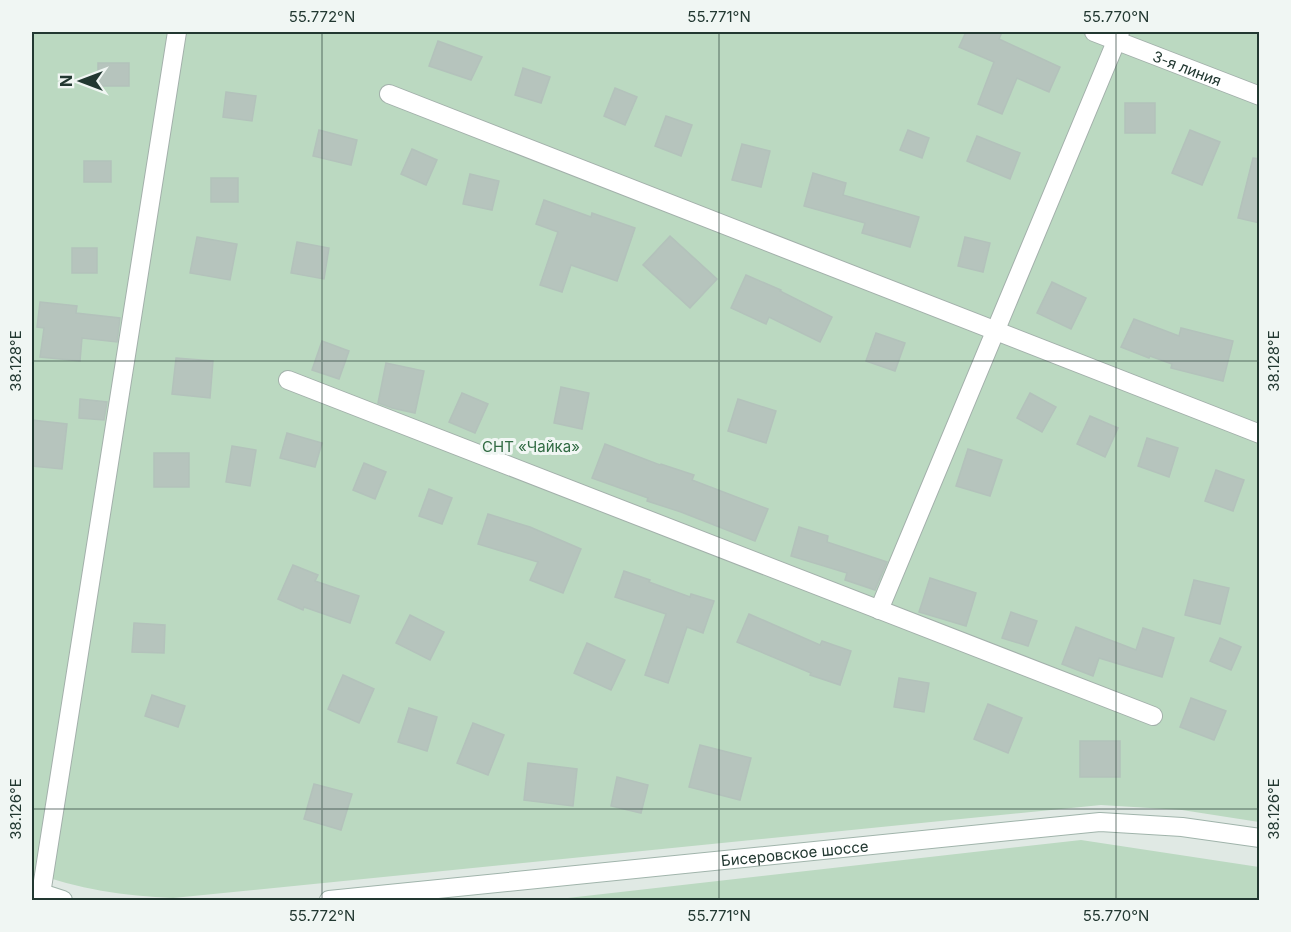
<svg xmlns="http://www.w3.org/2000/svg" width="1291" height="932" viewBox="0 0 1291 932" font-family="Inter,sans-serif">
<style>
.green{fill:#bbd9c1}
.building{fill:#b6c4bd;stroke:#b3c2bb;stroke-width:1.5}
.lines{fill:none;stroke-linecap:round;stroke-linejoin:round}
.minor-casing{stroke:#a3b0ab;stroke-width:20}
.secondary-casing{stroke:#a0b4ab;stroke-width:20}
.minor{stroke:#fff;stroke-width:18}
.secondary{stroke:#fff;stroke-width:18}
.ticks{fill:none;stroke:#223831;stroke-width:1.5;stroke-opacity:0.45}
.labels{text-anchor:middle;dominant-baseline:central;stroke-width:6;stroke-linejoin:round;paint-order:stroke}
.street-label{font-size:15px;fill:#223831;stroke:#f0f6f3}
.park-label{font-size:15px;fill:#316b43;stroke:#f0f6f3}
.neatline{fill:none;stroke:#223831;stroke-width:2}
.ticks-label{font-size:15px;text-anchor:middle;fill:#223831}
</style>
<rect width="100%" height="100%" fill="#e0e9e4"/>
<g class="green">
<path d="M 32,32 L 1259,32 L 1259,822 L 1182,810 L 1101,805 L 173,898 C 125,896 77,889 32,872 Z"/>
<path d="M 1081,840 L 1259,867 L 1259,900 L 550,900 Z"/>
</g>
<g class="building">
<path d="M 966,32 L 1002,32 L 999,39 L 1060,67 L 1049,92 L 1017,78 L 1002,114 L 978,104 L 994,62 L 959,47 Z"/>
<path d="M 438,41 L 482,57 L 471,80 L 429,66 Z"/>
<rect x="98" y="63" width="31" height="23"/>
<path d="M 523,68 L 550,77 L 541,103 L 515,95 Z"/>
<path d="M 615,88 L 637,97 L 625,125 L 604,116 Z"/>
<path d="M 226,92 L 256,96 L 252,121 L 223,117 Z"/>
<rect x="1125" y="103" width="30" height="30"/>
<path d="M 666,116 L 692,125 L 681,156 L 655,146 Z"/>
<path d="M 319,130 L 357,140 L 351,165 L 313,156 Z"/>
<path d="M 908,130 L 929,138 L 922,158 L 900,150 Z"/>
<path d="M 1190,130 L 1220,142 L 1202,185 L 1172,173 Z"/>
<path d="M 977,136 L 1020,153 L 1010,179 L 967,161 Z"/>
<path d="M 742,144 L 770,151 L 761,187 L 732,180 Z"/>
<path d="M 412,149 L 437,160 L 426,185 L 401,174 Z"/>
<path d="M 1253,158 L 1260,159 L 1260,223 L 1238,218 Z"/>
<rect x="84" y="161" width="27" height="21"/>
<path d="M 813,173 L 846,183 L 843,195 L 919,217 L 910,247 L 862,233 L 865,223 L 804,206 Z"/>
<path d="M 470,174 L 499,181 L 492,210 L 463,204 Z"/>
<rect x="211" y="178" width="27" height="24"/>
<path d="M 544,200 L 591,217 L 592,213 L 635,228 L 617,281 L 571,265 L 562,292 L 540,285 L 558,232 L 536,224 Z"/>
<path d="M 670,236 L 717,279 L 690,308 L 643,265 Z"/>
<path d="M 197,237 L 237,244 L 230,280 L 190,273 Z"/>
<path d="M 965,237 L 990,243 L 983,272 L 958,266 Z"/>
<path d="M 297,242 L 329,248 L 324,279 L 291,273 Z"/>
<rect x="72" y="248" width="25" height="25"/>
<path d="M 746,275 L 781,290 L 780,291 L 832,317 L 820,342 L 769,317 L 766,324 L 731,308 Z"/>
<path d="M 1052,282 L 1086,298 L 1071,329 L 1037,313 Z"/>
<path d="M 40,302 L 77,306 L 76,313 L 120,318 L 117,342 L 82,338 L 80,361 L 40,357 L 44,328 L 37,327 Z"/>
<path d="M 1134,319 L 1179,336 L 1181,328 L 1233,341 L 1223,381 L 1171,368 L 1172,364 L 1150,356 L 1149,358 L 1121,347 Z"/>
<path d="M 876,333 L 905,343 L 895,371 L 866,361 Z"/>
<path d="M 322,341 L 349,351 L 339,379 L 312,370 Z"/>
<path d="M 176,358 L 213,361 L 210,398 L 172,394 Z"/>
<path d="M 386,363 L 424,371 L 415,413 L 392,408 L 378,403 Z"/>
<path d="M 561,387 L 589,393 L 582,429 L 554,423 Z"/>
<path d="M 462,393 L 488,404 L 475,433 L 449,422 Z"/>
<path d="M 1030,393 L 1056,407 L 1042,432 L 1017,418 Z"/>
<path d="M 80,399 L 107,402 L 104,420 L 79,418 Z"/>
<path d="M 738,399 L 776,411 L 766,443 L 728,431 Z"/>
<path d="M 1090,416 L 1118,428 L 1105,457 L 1077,444 Z"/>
<path d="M 32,420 L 67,424 L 62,469 L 32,466 Z"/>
<path d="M 287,433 L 322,443 L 315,467 L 280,458 Z"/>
<path d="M 1147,438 L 1178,448 L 1169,477 L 1138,466 Z"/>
<path d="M 605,444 L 660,465 L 661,464 L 694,475 L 692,480 L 768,509 L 755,541 L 681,512 L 647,501 L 648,498 L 592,478 Z"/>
<path d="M 232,446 L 256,450 L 250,486 L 226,482 Z"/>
<path d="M 968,449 L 1002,460 L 990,496 L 956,486 Z"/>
<rect x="154" y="453" width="35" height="34"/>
<path d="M 364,463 L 386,472 L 375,499 L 353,490 Z"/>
<path d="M 1216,470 L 1244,480 L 1233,511 L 1205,501 Z"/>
<path d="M 429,489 L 452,498 L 442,524 L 419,516 Z"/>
<path d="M 488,514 L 530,527 L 581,549 L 563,593 L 530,580 L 538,562 L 478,544 Z"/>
<path d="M 799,527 L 828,536 L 827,542 L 887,562 L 875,590 L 845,580 L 847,573 L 791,556 Z"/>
<path d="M 293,565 L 318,575 L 315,581 L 359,596 L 350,623 L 304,607 L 303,610 L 278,599 Z"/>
<path d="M 624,571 L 650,580 L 649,582 L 690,597 L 691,594 L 714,601 L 703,633 L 687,627 L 668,683 L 645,675 L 666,614 L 615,597 Z"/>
<path d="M 930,578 L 976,593 L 966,626 L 919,612 Z"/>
<path d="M 1194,580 L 1229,588 L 1220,624 L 1185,615 Z"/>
<path d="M 1011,612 L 1037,621 L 1028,646 L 1002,638 Z"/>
<path d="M 749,614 L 820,645 L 822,641 L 851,651 L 840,685 L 810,675 L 811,673 L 737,642 Z"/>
<path d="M 410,615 L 444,632 L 430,660 L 396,643 Z"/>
<path d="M 134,623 L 165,625 L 164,653 L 132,652 Z"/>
<path d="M 1076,627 L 1136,650 L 1143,628 L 1174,638 L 1162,677 L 1099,658 L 1093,676 L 1062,664 Z"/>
<path d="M 1220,638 L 1241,647 L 1231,670 L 1210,661 Z"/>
<path d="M 587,643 L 625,660 L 611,690 L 574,673 Z"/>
<path d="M 343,675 L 374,689 L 359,723 L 328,709 Z"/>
<path d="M 899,678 L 929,683 L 924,712 L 894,707 Z"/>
<path d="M 152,695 L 185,706 L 178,727 L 145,716 Z"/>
<path d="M 1191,698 L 1226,711 L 1214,740 L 1180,727 Z"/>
<path d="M 988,704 L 1022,718 L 1008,753 L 974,739 Z"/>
<path d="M 409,708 L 437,717 L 427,751 L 398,742 Z"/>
<path d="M 473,723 L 504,735 L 488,775 L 457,763 Z"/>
<rect x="1080" y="741" width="40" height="36"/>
<path d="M 700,745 L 751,758 L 740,800 L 689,787 Z"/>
<path d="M 528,763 L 577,769 L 573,806 L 524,800 Z"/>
<path d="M 617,777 L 648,785 L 641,813 L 611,806 Z"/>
<path d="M 314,784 L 352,794 L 341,830 L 304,819 Z"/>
</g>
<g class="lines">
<defs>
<g id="minor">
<path id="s1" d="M 1094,32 L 1260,96"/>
<path d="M 389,94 L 1260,434"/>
<path d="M 288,380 L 1153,716"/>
<path d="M 879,610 L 1120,32"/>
<path d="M 41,894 L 177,32"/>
</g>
<g id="secondary">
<path d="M 32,890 L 63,900"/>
<path id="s2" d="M 329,900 L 1100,822 L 1182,827 L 1260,838"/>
</g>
</defs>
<use href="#minor" class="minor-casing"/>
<use href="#secondary" class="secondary-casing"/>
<use href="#minor" class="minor"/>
<use href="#secondary" class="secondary"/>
</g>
<path class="ticks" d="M 322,32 L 322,900M 719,32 L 719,900M 1116,32 L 1116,900M 32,361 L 1260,361M 32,809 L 1260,809"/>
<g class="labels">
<g class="street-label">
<text stroke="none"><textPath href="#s1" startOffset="100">3-я линия</textPath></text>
<text stroke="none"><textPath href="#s2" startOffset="468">Бисеровское шоссе</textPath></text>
</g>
<g class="park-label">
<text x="531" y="446">СНТ «Чайка»</text>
</g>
</g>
<rect width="1291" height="932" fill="none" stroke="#f0f6f3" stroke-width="66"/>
<g transform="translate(81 81) rotate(270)" stroke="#f0f6f3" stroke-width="4.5" paint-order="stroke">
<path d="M0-4.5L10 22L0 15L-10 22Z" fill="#223831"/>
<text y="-9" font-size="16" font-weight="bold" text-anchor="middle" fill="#223831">N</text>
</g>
<rect x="33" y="33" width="1225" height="866" class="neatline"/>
<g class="ticks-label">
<text x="322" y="22">55.772°N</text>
<text x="719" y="22">55.771°N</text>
<text x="1116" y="22">55.770°N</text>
<text transform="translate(1274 361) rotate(-90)" y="5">38.128°E</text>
<text transform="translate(16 361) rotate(-90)" y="5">38.128°E</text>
<text transform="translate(1274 809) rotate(-90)" y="5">38.126°E</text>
<text transform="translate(16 809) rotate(-90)" y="5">38.126°E</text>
<text x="322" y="921">55.772°N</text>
<text x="719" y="921">55.771°N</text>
<text x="1116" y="921">55.770°N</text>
</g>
</svg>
